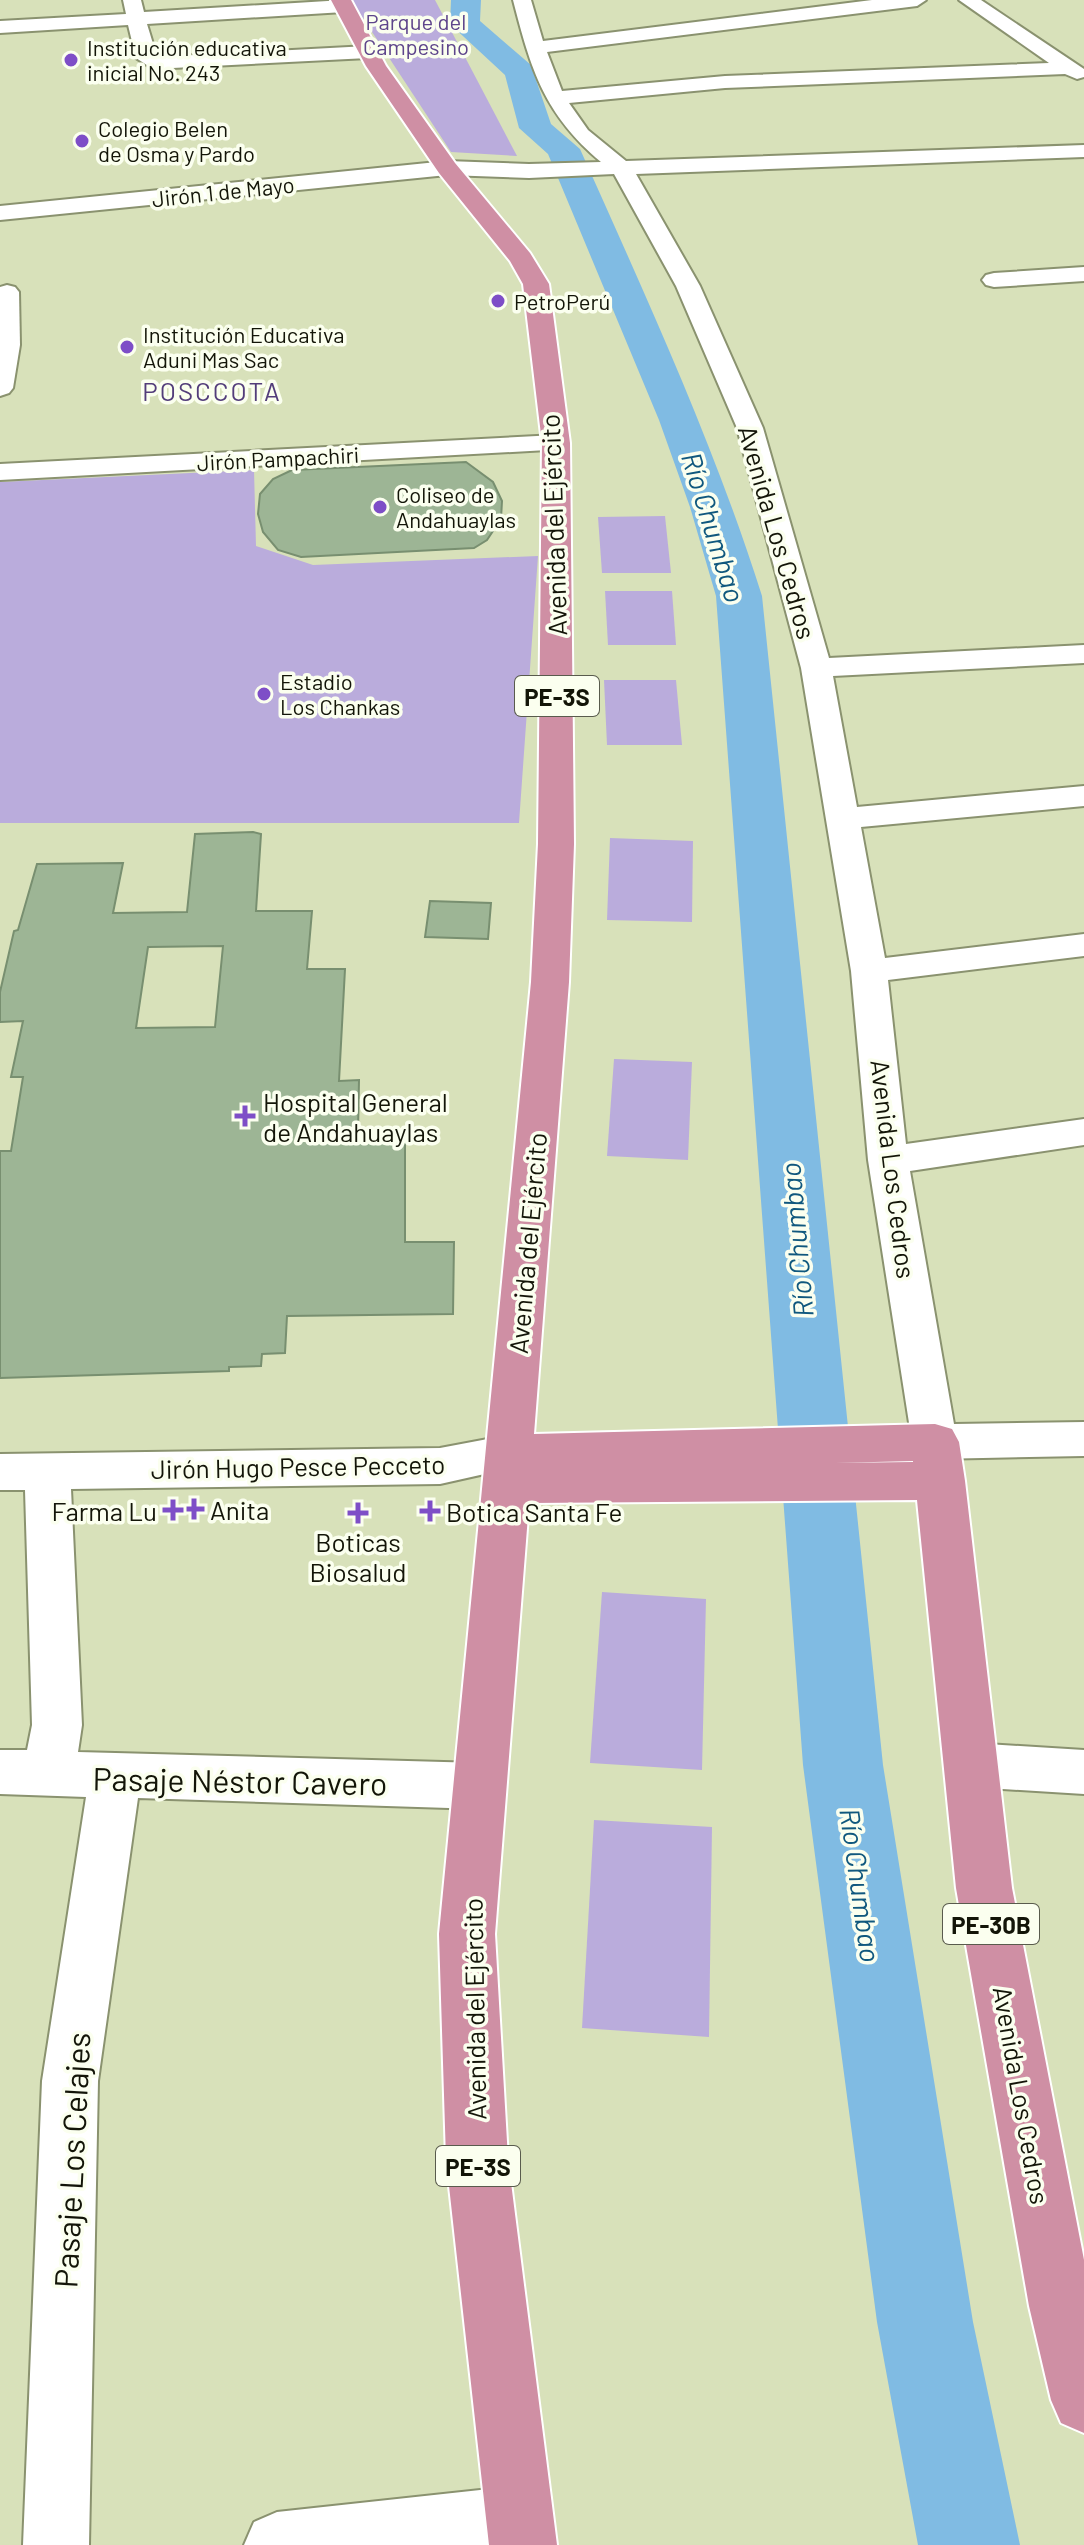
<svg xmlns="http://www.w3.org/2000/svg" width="1084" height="2545" viewBox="0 0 1084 2545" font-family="Barlow,sans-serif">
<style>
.green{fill:#baacdc}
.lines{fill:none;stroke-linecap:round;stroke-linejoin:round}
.river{fill:#80bbe3;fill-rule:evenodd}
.building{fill:#9db595;stroke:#788f70;stroke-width:2;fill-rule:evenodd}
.minor-casing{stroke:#8a926f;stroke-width:4}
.trunk-casing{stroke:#fff;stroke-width:4}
.minor{fill:#fff;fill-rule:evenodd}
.trunk{fill:#cf8fa4;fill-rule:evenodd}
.poi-dot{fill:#7e4ec7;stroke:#fbffef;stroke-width:3}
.labels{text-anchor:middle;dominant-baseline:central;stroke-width:7;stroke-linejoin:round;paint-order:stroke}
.far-park-label{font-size:22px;fill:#5e458b;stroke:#fbffef}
.far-poi-label{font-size:22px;fill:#131508;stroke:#fbffef;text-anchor:start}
.far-street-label{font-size:22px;fill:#131508;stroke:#fbffef}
.shield{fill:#fbffef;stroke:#595b4d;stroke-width:2}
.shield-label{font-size:24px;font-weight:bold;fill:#131508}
.far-quarter-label{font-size:26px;letter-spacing:2px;fill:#533d7a;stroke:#fbffef}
.street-label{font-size:26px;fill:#131508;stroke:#fbffef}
.poi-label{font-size:26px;fill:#131508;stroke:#fbffef;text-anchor:start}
.water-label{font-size:28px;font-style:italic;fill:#10587e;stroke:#fbffef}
.near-street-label{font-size:32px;fill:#131508;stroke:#fbffef}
</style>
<rect width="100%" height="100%" fill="#d8e1ba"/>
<g class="green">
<path d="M 351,0 L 435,0 L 517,156 L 451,152 Z"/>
<path d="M 254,470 L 256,546 L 313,565 L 538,556 L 519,823 L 0,823 L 0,482 Z"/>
<path d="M 665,516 L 671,573 L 602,573 L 598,517 Z"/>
<path d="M 605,591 L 672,591 L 676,645 L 608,645 Z"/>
<path d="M 604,680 L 676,680 L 682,745 L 607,745 Z"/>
<path d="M 610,838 L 693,841 L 692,922 L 607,920 Z"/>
<path d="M 614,1059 L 692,1062 L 688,1160 L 607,1156 Z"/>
<path d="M 602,1592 L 706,1599 L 702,1770 L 590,1763 Z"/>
<path d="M 594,1820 L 712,1827 L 709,2037 L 582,2028 Z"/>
</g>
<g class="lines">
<path class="river" d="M 451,0 L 481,0 L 480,21 L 531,65 L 551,124 L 580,149 C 646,297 713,441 762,596 L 883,1765 L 973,2322 L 1020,2545 L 918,2545 L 877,2322 L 803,1765 L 716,596 L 690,507 L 659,420 L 548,154 L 519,128 L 505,75 L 450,24 Z"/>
</g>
<g class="building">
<path d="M 466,462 L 493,482 L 502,501 L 501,519 L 487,540 L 474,548 L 301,557 L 278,550 L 263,532 L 258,514 L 260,494 L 273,479 L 292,470 Z"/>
<path d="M 253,832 L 261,834 L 256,911 L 312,911 L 307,969 L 345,969 L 339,1081 L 359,1080 L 358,1133 L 400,1132 L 400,1145 L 405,1144 L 405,1242 L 454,1242 L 453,1314 L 287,1316 L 285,1353 L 262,1354 L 261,1366 L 229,1367 L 229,1371 L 0,1378 L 0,1151 L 11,1151 L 23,1077 L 11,1077 L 23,1021 L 0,1022 L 0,992 L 14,931 L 18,930 L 37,864 L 123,863 L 113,913 L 187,912 L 195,834 ZM 223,946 L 215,1027 L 136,1028 L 148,947 Z"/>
<path d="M 430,901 L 491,903 L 488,939 L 425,937 Z"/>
</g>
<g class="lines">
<defs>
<g id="minor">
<path d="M 123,0 L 141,0 L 144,12 L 344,0 L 353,6 L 344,12 L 147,24 L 157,57 L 368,46 L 378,52 L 368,58 L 153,69 L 136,58 L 128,25 L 0,33 L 0,21 L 126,14 Z"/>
<path d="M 513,0 L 531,0 L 543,41 L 872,0 L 926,0 L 917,6 L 547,52 L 562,91 L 725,76 L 1049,63 L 959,0 L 981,0 L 1084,69 L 1084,77 L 1077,79 L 1065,74 L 725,88 L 569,103 L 588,130 L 626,161 L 1084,145 L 1084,157 L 636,174 L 700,286 L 763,428 L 829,658 L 1084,645 L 1084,663 L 833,676 L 857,807 L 1084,786 L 1084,806 L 861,827 L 885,958 L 1084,934 L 1084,956 L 888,980 L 906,1144 L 1084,1119 L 1084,1145 L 910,1171 L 954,1424 L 1084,1422 L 1084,1456 L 935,1459 L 919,1454 L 912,1442 L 868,1160 L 851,971 L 801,668 L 737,428 L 676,286 L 614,174 L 529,178 L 447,175 L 0,220 L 0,206 L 447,161 L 529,164 L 601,162 C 544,114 531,70 513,0 Z"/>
<path d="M 1084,267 L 1084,281 L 994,287 L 986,285 L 982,280 L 986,275 L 994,273 Z"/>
<path d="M 7,285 L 15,287 L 19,292 L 20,345 L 13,388 L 9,393 L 0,396 L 0,287 Z"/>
<path d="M 556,435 L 565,437 L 569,443 L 565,449 L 0,480 L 0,464 Z"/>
<path d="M 509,1435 L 525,1441 L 532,1453 L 525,1465 L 440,1484 L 71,1489 L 82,1725 L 78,1752 L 480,1763 L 498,1770 L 506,1786 L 498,1802 L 480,1809 L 138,1798 L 98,2081 L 89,2545 L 23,2545 L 42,2081 L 86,1797 L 0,1794 L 0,1750 L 27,1750 L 32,1725 L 25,1490 L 0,1490 L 0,1454 L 440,1448 Z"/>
<path d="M 971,1743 L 1084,1750 L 1084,1794 L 971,1787 L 953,1781 L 945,1765 L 953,1749 Z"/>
<path d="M 518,2486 L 541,2495 L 550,2518 L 541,2541 L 531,2545 L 244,2545 L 254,2522 L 277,2512 Z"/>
</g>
<path id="trunk" d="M 331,0 L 351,0 L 386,66 L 455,163 L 530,253 L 549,284 L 570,443 L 574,844 L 569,982 L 534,1434 L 935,1424 L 952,1429 L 959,1442 L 965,1481 L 1012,1888 L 1084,2260 L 1084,2433 L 1061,2423 L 1051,2400 L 1029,2306 L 956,1888 L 917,1500 L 529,1503 L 495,1934 L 508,2159 L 557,2545 L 489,2545 L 446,2159 L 439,1934 L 531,982 L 538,844 L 542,443 L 523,284 L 510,261 L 439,173 L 366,66 ZM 913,1461 L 913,1462 L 835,1463 Z"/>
</defs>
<use href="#minor" class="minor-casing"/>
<use href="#trunk" class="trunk-casing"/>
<use href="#minor" class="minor"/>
<use href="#trunk" class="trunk"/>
</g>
<g class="poi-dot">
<circle cx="71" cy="60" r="8"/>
<circle cx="82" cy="141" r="8"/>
<circle cx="498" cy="301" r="8"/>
<circle cx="127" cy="347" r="8"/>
<circle cx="380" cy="507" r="8"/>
<circle cx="264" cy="694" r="8"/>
<path d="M241 1104h8v8h8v8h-8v8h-8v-8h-8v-8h8z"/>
<path d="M190 1497h8v8h8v8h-8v8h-8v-8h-8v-8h8z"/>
<path d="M169 1498h8v8h8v8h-8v8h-8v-8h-8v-8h8z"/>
<path d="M426 1499h8v8h8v8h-8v8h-8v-8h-8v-8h8z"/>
<path d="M354 1501h8v8h8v8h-8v8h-8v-8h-8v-8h8z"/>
</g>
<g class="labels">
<g class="far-park-label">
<text x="416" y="21">Parque del<tspan x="416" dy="25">Campesino</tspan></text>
</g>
<g class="far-poi-label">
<text x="87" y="47">Institución educativa<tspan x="87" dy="25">inicial No. 243</tspan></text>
<text x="98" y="128">Colegio Belen<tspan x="98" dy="25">de Osma y Pardo</tspan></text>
<text x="514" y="301">PetroPerú</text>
<text x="143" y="334">Institución Educativa<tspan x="143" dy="25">Aduni Mas Sac</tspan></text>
<text x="396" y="494">Coliseo de<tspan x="396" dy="25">Andahuaylas</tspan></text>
<text x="280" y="681">Estadio<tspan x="280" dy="25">Los Chankas</tspan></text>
</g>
<g class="far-street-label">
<text transform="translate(223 191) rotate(-6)">Jirón 1 de Mayo</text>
<text transform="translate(278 458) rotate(-3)">Jirón Pampachiri</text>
</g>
<g class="shield">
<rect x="515" y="676" width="84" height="40" rx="6"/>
<rect x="943" y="1904" width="96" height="40" rx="6"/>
<rect x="436" y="2146" width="84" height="40" rx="6"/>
</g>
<g class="shield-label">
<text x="557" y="696">PE-3S</text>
<text x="991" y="1924">PE-30B</text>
<text x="478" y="2166">PE-3S</text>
</g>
<g class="far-quarter-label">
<text x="212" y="390">POSCCOTA</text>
</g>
<g class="street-label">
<text transform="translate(553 525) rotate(-92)">Avenida del Ejército</text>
<text transform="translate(778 532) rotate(74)">Avenida Los Cedros</text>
<text transform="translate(894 1169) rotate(83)">Avenida Los Cedros</text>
<text transform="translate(527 1243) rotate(-85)">Avenida del Ejército</text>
<text transform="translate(298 1466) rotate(-1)">Jirón Hugo Pesce Pecceto</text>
<text transform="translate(474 2009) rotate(-91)">Avenida del Ejército</text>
<text transform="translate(1022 2095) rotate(80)">Avenida Los Cedros</text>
</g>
<g class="poi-label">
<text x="263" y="1101">Hospital General<tspan x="263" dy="30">de Andahuaylas</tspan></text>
<text x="210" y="1509">Anita</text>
<text x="157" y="1510" text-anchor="end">Farma Lu</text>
<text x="446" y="1511">Botica Santa Fe</text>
<text x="358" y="1541" text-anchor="middle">Boticas<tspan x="358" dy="30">Biosalud</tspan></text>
</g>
<g class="water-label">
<text transform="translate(714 527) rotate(73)">Río Chumbao</text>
<text transform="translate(796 1240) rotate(-95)">Río Chumbao</text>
<text transform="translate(861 1885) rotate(82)">Río Chumbao</text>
</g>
<g class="near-street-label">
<text transform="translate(240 1780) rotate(1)">Pasaje Néstor Cavero</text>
<text transform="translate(71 2160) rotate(-87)">Pasaje Los Celajes</text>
</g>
</g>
</svg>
